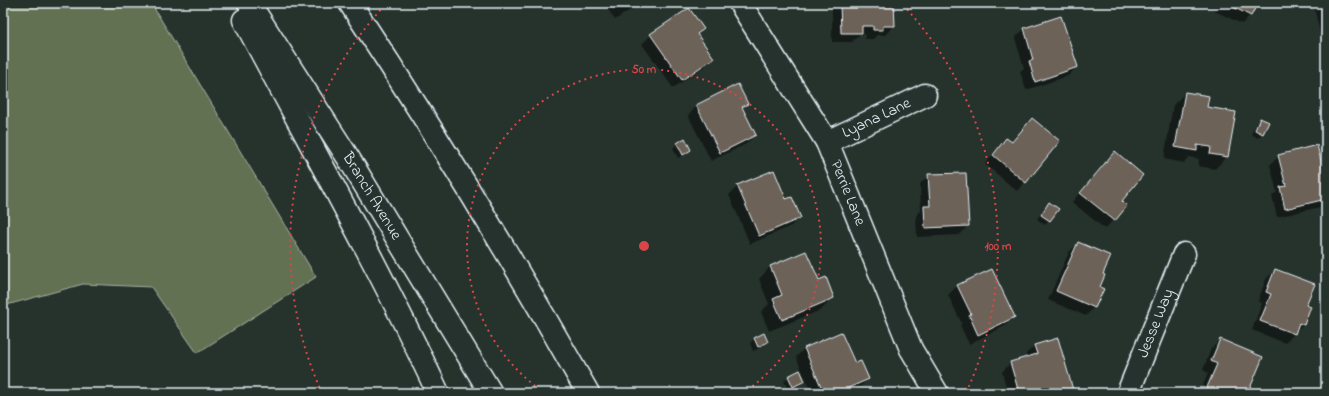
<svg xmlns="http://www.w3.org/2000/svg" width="1329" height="396" viewBox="0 0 1329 396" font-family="'Indie Flower',sans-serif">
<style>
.green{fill:#647152;stroke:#a6b1a5}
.shadow{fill:#0007}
.building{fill:#6d6259;stroke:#e8f1f8}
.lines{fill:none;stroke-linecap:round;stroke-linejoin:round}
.minor-casing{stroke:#e8f1f8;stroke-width:25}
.highway-casing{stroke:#e8f1f8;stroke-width:25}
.minor{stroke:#26332d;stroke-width:22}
.highway{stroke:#26332d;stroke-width:22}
.ring{fill:none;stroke:#d94647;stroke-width:2;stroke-dasharray:2 4}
.labels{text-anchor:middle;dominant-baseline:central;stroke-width:3.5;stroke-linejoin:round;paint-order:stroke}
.street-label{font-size:16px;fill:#e8f1f8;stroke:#26332d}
.centre{fill:#d94647;stroke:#26332d;stroke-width:2}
.ring-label{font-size:12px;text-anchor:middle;font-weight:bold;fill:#d94647;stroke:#26332d;stroke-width:3.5;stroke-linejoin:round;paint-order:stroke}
</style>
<rect width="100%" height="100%" fill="#26332d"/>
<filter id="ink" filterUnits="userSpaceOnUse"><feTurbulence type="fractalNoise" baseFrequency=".025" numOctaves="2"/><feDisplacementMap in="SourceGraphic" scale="8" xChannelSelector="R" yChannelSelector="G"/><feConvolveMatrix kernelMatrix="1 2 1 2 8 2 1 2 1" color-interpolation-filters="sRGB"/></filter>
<g filter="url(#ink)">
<path class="green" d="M 3,3 L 151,3 L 316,277 L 197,353 L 151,287 L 83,284 L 3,306 Z"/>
<g class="shadow">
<path d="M 604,3 L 641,3 L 615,20 Z"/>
<path d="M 832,3 L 893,3 L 894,26 L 885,35 L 877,35 L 873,39 L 865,39 L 865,34 L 860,34 L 852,42 L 832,42 Z"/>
<path d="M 1198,3 L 1256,3 L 1250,15 L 1242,24 Z"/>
<path d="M 1313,3 L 1326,3 L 1326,31 L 1320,33 Z"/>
<path d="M 1060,17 L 1077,67 L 1068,76 L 1026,90 L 1020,71 L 1024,68 L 1015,38 L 1024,29 Z"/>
<path d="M 703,29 L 697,35 L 713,58 L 704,67 L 673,88 L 642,44 L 651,35 Z"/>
<path d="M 1185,93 L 1206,107 L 1227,156 L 1215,169 L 1198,166 L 1199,159 L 1189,157 L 1184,163 L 1164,159 L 1173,105 Z"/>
<path d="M 747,104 L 742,109 L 755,135 L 746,144 L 711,161 L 688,115 L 697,106 Z"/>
<path d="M 1032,119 L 1025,182 L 1017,191 L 985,164 L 1006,139 L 1011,143 Z"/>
<path d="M 1260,120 L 1262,134 L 1258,138 L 1251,134 L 1256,124 Z"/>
<path d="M 684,140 L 690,150 L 685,154 L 678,158 L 673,148 L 677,144 Z"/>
<path d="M 1115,152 L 1121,201 L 1126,206 L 1105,229 L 1072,202 L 1106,161 Z"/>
<path d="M 1279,156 L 1326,185 L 1326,201 L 1320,207 L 1277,217 L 1272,196 L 1277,192 L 1270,165 Z"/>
<path d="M 929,175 L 968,226 L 959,235 L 917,237 L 916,216 L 921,210 L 920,184 Z"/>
<path d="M 738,186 L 786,200 L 800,217 L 791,226 L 750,244 L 729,195 Z"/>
<path d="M 1049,203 L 1057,209 L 1045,225 L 1037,219 Z"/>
<path d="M 1078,243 L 1102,275 L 1094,307 L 1086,316 L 1048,300 L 1069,252 Z"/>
<path d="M 771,266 L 819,281 L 833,298 L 821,310 L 769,331 L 761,312 L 769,304 L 759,279 Z"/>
<path d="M 992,270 L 1014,317 L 1005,326 L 969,344 L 960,325 L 962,324 L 948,295 L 957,286 Z"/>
<path d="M 1275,270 L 1308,311 L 1303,325 L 1285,343 L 1252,330 L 1262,303 L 1258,301 L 1266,279 Z"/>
<path d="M 764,334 L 767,342 L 763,346 L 753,351 L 750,343 L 754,339 Z"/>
<path d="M 1220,340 L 1247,393 L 1200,393 L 1208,373 L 1203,370 L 1211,349 Z"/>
<path d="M 1035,345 L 1072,390 L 1069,393 L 1008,393 L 1002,372 L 1010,363 L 1027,358 L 1026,354 Z"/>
<path d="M 805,348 L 868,379 L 859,388 L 847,393 L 812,393 L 796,357 Z"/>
<path d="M 789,376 L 804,381 L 799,386 L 789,391 L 784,381 Z"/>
</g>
<g class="building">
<path d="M 624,3 L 637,3 L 628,9 Z"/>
<path d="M 840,3 L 894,3 L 895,26 L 883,26 L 883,30 L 873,30 L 873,26 L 862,26 L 862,33 L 841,33 Z"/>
<path d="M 1225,3 L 1258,3 L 1251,16 Z"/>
<path d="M 689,8 L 704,29 L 697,34 L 714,58 L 682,80 L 650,34 Z"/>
<path d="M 1061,16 L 1078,67 L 1035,82 L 1029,61 L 1033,60 L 1024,28 Z"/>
<path d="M 738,84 L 748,104 L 742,107 L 756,135 L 720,153 L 696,105 Z"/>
<path d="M 1185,92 L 1209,96 L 1207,107 L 1236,112 L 1228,157 L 1210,154 L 1211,147 L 1197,145 L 1197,151 L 1175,147 Z"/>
<path d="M 1032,118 L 1060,141 L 1026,183 L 993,155 L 1006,138 L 1012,142 Z"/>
<path d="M 1260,118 L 1269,122 L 1263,134 L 1255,130 Z"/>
<path d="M 685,138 L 691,150 L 683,155 L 677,143 Z"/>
<path d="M 1317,145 L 1326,181 L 1326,199 L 1285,209 L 1280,187 L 1286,186 L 1278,155 Z"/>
<path d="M 1115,151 L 1143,175 L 1122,201 L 1127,206 L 1115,221 L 1080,193 Z"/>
<path d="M 774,170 L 786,199 L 792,197 L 801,218 L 759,236 L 737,185 Z"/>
<path d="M 966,173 L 969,226 L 925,228 L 924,206 L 930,206 L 928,174 Z"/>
<path d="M 1049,202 L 1059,209 L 1050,221 L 1041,215 Z"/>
<path d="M 1078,242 L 1111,256 L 1103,274 L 1105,275 L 1100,287 L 1104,289 L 1095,308 L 1056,291 Z"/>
<path d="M 806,251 L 819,280 L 826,277 L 834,298 L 782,320 L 773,299 L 782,295 L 770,266 Z"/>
<path d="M 992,269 L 1015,317 L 978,335 L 969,315 L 971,314 L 957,285 Z"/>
<path d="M 1275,269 L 1315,284 L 1306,305 L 1311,307 L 1309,311 L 1304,325 L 1299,323 L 1295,334 L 1260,321 L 1271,294 L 1266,292 Z"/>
<path d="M 841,332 L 855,363 L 861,361 L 869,379 L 837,393 L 824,393 L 804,348 Z"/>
<path d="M 764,333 L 768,342 L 758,347 L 754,338 Z"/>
<path d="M 1058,338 L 1073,390 L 1064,393 L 1052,393 L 1052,391 L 1044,393 L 1019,393 L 1010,362 L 1037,354 L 1034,345 Z"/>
<path d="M 1220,339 L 1263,357 L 1248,393 L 1208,393 L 1205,392 L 1217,364 L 1211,361 Z"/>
<path d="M 800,370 L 805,381 L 793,387 L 788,376 Z"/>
</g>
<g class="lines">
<defs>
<g id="minor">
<path id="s1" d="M 740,3 L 827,142 L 911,349 L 937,393"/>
<path id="s2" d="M 827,142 L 925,95"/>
<path id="s3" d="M 1128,393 L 1184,254"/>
</g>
<g id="highway">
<path id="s4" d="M 249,3 L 349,159 L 491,393"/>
<path d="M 350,3 C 434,130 513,260 588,393"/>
<path d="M 244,20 C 310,144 379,266 438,393"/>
</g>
</defs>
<use href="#minor" class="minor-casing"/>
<use href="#highway" class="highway-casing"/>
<use href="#minor" class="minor"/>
<use href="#highway" class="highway"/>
</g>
</g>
<g class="ring">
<path d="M545 393A177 177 0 1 1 743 393"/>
<path d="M322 393A354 354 0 0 1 385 5M903 5A354 354 0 0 1 966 393"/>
</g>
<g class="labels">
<g class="street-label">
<text stroke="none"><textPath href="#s2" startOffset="55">Lyana Lane</textPath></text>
<text stroke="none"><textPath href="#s1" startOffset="219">Perrie Lane</textPath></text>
<text stroke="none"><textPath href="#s4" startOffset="229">Branch Avenue</textPath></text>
<text stroke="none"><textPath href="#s3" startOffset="75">Jesse Way</textPath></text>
</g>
</g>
<circle cx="644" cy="246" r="6" class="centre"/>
<g class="ring-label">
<text x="644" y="73">50 m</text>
<text x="998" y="250">100 m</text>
</g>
<rect width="1329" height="396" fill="none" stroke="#26332d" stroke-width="16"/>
<rect x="8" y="8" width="1313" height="380" fill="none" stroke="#e8f1f8" stroke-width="1.5" filter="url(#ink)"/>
</svg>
